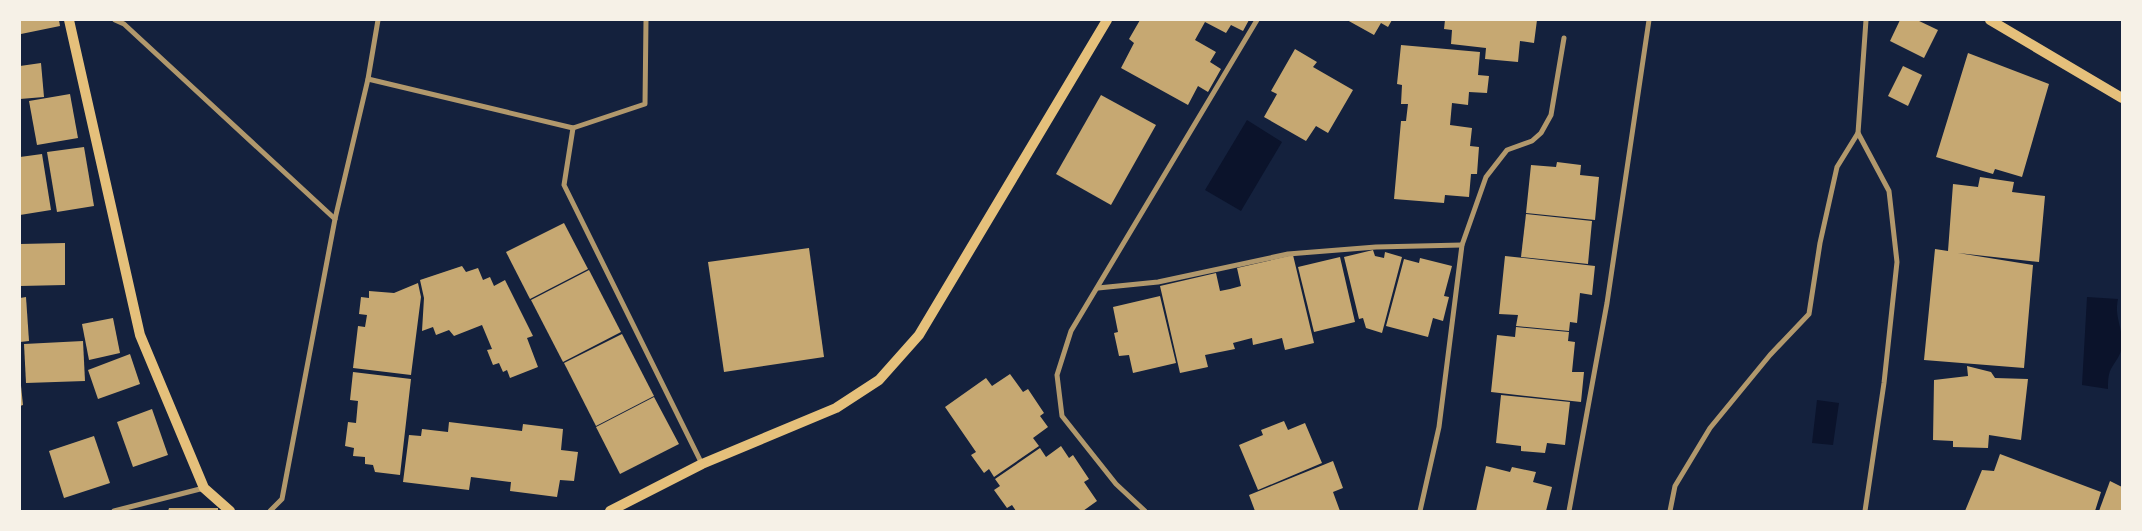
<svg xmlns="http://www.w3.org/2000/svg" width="2142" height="531" viewBox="0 0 2142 531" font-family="Bitter,serif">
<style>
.water{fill:#0b132b}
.building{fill:#c6a872}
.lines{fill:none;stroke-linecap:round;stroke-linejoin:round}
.minor{stroke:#b1986c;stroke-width:5}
.secondary{stroke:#e5c07b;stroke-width:10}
</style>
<rect width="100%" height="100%" fill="#14213d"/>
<g class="water">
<path d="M 1247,120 L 1282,142 L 1241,211 L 1205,190 Z"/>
<path d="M 2087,297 L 2118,299 C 2114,317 2123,327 2122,345 C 2121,356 2116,360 2111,369 C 2108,374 2108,383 2108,389 L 2082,385 Z"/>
<path d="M 1817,400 L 1839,403 L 1833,445 L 1812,443 Z"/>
</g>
<g class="building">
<path d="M 20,20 L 59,20 L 60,26 L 21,34 Z"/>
<path d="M 1140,20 L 1147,21 L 1249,20 L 1243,31 L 1231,25 L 1226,33 L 1205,22 L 1195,40 L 1216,52 L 1210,62 L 1221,69 L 1208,92 L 1198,86 L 1188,105 L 1121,68 L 1134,43 L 1129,39 Z"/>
<path d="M 1347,20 L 1392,20 L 1388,27 L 1381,23 L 1374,35 Z"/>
<path d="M 1445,20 L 1537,20 L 1534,43 L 1520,41 L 1518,62 L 1485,59 L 1486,48 L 1451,44 L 1452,30 L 1444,29 Z"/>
<path d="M 1900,20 L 1917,20 L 1938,30 L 1924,58 L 1890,41 Z"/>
<path d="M 1401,45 L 1480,52 L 1478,75 L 1489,76 L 1487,93 L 1469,92 L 1468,105 L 1452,103 L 1450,125 L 1472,128 L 1470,146 L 1479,147 L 1477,174 L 1471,174 L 1469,197 L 1445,195 L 1444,203 L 1394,199 L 1401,121 L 1406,121 L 1408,104 L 1401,104 L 1402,85 L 1397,84 Z"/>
<path d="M 1295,49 L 1317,62 L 1313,67 L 1353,90 L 1328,133 L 1316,126 L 1306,141 L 1264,117 L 1277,94 L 1271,91 Z"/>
<path d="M 1968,53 L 2049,84 L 2022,177 L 1995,169 L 1993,174 L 1936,157 Z"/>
<path d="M 41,63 L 44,97 L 20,99 L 20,66 Z"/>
<path d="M 1903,66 L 1922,75 L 1908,106 L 1888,96 Z"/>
<path d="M 70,94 L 78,138 L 37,145 L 29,101 Z"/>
<path d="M 1101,95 L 1156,125 L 1111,205 L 1056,174 Z"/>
<path d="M 84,147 L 94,206 L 57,212 L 47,152 Z"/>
<path d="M 42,154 L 51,210 L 20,215 L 20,157 Z"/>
<path d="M 1557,162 L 1581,165 L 1580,175 L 1599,177 L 1595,220 L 1526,213 L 1531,165 L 1556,167 Z"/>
<path d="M 1980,177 L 2014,182 L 2012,192 L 2045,196 L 2039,262 L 1958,253 L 2033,265 L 2024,368 L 1924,360 L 1935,249 L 1948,251 L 1953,184 L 1978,187 Z"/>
<path d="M 1526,214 L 1592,221 L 1588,264 L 1521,257 Z"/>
<path d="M 564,223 L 588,269 L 530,299 L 506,252 Z"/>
<path d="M 65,243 L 65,285 L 20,286 L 20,244 Z"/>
<path d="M 809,248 L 824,357 L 724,372 L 708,262 Z"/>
<path d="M 1373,250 L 1375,256 L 1384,258 L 1385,252 L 1402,257 L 1382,333 L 1366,328 L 1363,318 L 1359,319 L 1344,257 Z"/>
<path d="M 1293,255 L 1314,343 L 1285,350 L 1282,338 L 1253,345 L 1252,338 L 1233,343 L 1235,349 L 1205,355 L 1208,367 L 1180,373 L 1160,286 L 1216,273 L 1220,291 L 1230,289 L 1241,286 L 1237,268 Z"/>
<path d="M 1505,256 L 1595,266 L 1592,295 L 1580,293 L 1577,323 L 1570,322 L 1569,331 L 1516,326 L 1518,315 L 1499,314 Z"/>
<path d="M 1340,257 L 1355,322 L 1314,332 L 1298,267 Z"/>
<path d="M 1420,258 L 1452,266 L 1444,296 L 1449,297 L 1443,321 L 1433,318 L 1428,337 L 1386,326 L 1404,259 L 1419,263 Z"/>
<path d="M 462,266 L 466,272 L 478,268 L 483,280 L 490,277 L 494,286 L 505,280 L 533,336 L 527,338 L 538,367 L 510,378 L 507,370 L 503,372 L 499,363 L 493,365 L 487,350 L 492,349 L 482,325 L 454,336 L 449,330 L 436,335 L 433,327 L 422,331 L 424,298 L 420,280 Z"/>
<path d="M 589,270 L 621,332 L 563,362 L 531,300 Z"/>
<path d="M 418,283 L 421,297 L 411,375 L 353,368 L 358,326 L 365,327 L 367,315 L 359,314 L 361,297 L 369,298 L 369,291 L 394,293 Z"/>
<path d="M 1160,296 L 1176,363 L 1133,373 L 1129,355 L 1119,356 L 1114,333 L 1118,332 L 1113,307 Z"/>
<path d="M 26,297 L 29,341 L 20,342 L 20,298 Z"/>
<path d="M 113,318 L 120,353 L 89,360 L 82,324 Z"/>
<path d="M 1516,327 L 1569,332 L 1568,341 L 1575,342 L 1572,372 L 1584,372 L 1581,402 L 1491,392 L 1497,335 L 1515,337 Z"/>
<path d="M 622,334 L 654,396 L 596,426 L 564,363 Z"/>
<path d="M 83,341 L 85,381 L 26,383 L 24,344 Z"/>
<path d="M 130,354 L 140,384 L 98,399 L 88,370 Z"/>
<path d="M 1967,366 L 1991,372 L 1995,378 L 2028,379 L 2021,440 L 1989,435 L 1988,448 L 1953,447 L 1953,441 L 1933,440 L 1934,380 L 1968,376 Z"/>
<path d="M 353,372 L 411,379 L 400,475 L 375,472 L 373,465 L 365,464 L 365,457 L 353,456 L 354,448 L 345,446 L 348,422 L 356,423 L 358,401 L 350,400 Z"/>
<path d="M 1010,374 L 1023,392 L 1028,389 L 1044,413 L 1040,416 L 1048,427 L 1033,438 L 1039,446 L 994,477 L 989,469 L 984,473 L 971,455 L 976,452 L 945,407 L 986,378 L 992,386 Z"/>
<path d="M 20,376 L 23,405 L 20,406 Z"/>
<path d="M 1501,395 L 1570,402 L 1565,445 L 1547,443 L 1545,453 L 1521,451 L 1521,446 L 1496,443 Z"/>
<path d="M 654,397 L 679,444 L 620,474 L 596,427 Z"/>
<path d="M 152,409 L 168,455 L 133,467 L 117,422 Z"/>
<path d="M 1284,421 L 1288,430 L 1305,423 L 1322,463 L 1258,490 L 1239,445 L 1263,435 L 1261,430 Z"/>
<path d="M 449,422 L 522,431 L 523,424 L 563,429 L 561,450 L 578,452 L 574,481 L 560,480 L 557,497 L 510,491 L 511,482 L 471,477 L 469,490 L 403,482 L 409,435 L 421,436 L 422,429 L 448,432 Z"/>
<path d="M 94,436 L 110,483 L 64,498 L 49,451 Z"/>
<path d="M 1061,446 L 1069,458 L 1073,455 L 1089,479 L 1084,482 L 1097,501 L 1083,511 L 1016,511 L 1012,505 L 1007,508 L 994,490 L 1000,486 L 995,479 L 1040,448 L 1046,457 Z"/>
<path d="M 2000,454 L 2101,492 L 2095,511 L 1965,511 L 1982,470 L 1994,471 Z"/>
<path d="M 1333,461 L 1343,488 L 1333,492 L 1340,511 L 1255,511 L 1249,495 Z"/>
<path d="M 1486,466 L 1510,472 L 1512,467 L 1536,472 L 1533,482 L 1552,487 L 1546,511 L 1476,511 Z"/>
<path d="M 2110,481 L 2122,487 L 2122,511 L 2099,511 Z"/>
<path d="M 169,508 L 218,508 L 218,511 L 168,511 Z"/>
</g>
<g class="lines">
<g class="minor">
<path d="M 115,20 L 124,24 L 335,219"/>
<path d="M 368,79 L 573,128 L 645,104 L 646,20"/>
<path d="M 573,128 L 564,185 L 702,464"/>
<path d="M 1858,133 L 1889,191 L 1897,262 L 1884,383 L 1865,511"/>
<path d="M 1098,288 L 1158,282 L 1288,254 L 1376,247 L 1462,245"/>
<path d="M 114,511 L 204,488"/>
<path d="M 270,511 L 282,499 L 335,219 L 368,79 L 378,20"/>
<path d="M 1145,511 L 1116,484 L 1062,416 L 1057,375 L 1071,331 L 1257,20"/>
<path d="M 1420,511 L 1439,427 L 1462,245 L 1486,177 L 1507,150 L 1532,141 L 1541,133 L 1551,115 L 1564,38"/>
<path d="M 1569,511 L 1607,303 L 1649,20"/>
<path d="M 1670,511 L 1675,486 L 1710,428 L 1770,355 L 1809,314 L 1820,243 L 1837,167 L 1858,133 L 1866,20"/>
</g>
<g class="secondary">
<path d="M 69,20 L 140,335 L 204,488 L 230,511"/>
<path d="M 1990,20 L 2122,98"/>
<path d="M 610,511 L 702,464 L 836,408 L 879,380 L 919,335 L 1107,20"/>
</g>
</g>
<rect width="2142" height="531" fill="none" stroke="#f6f1e7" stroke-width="42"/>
</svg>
